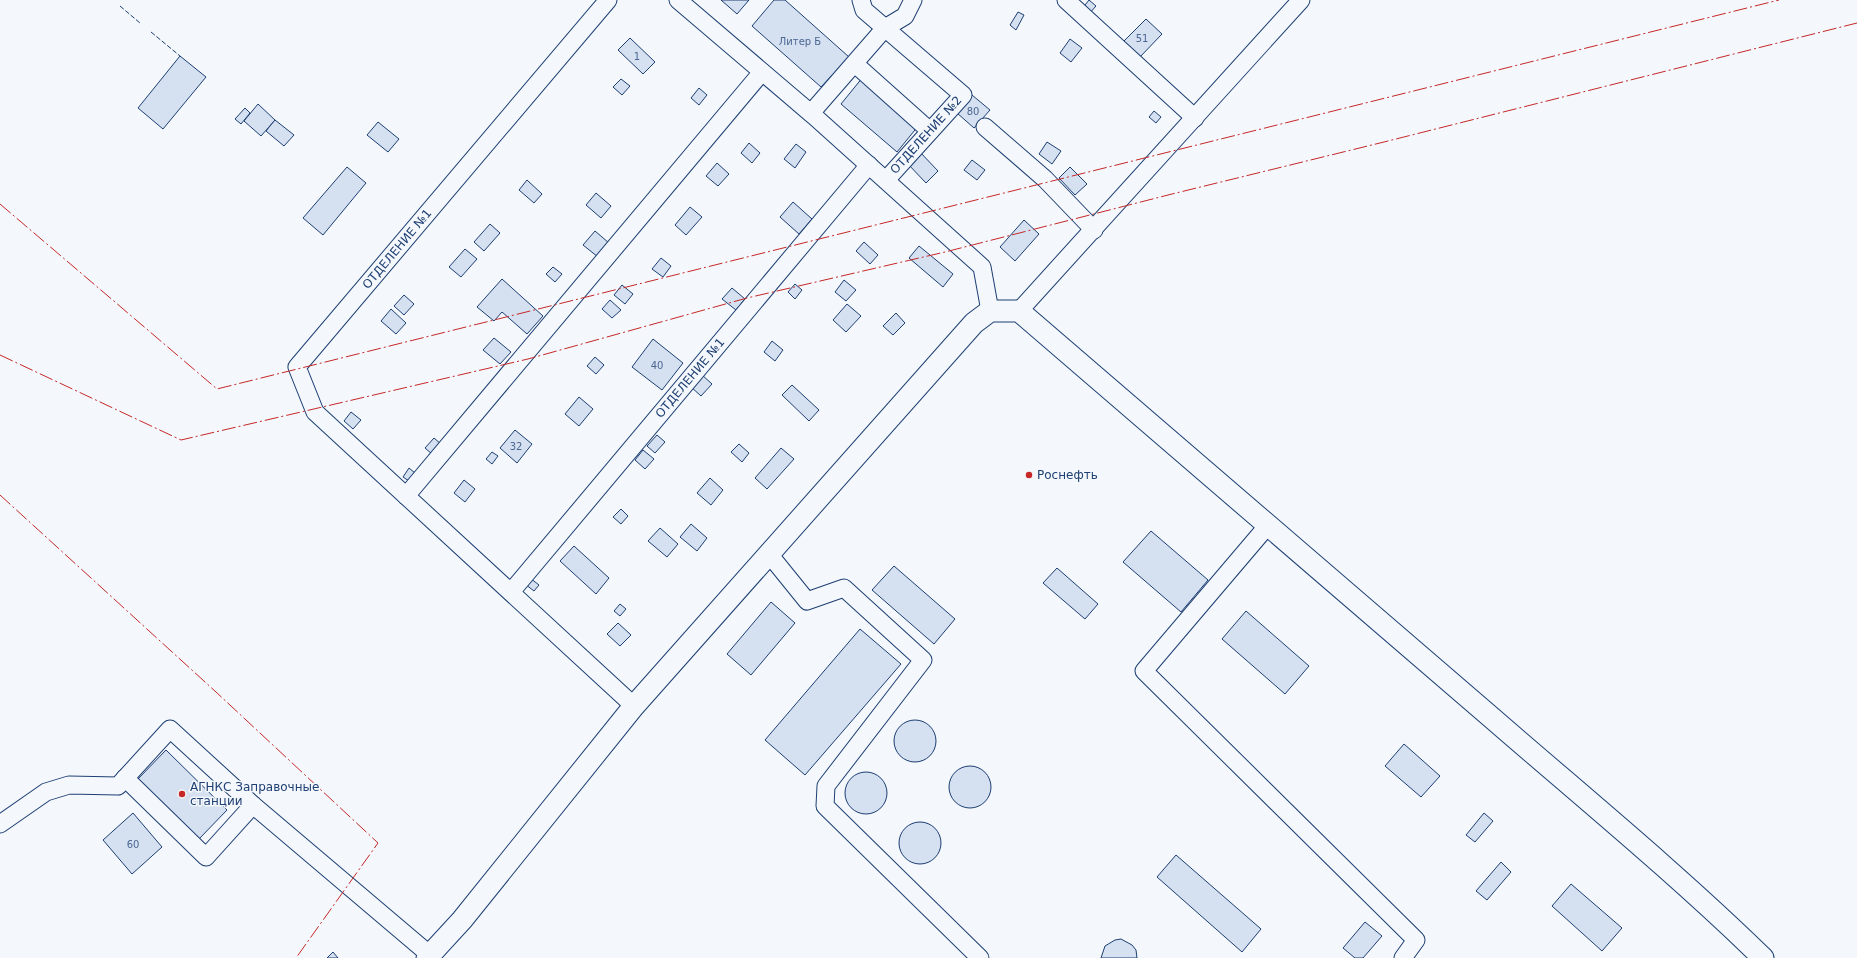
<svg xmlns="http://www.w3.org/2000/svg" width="1857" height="958" viewBox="0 0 1857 958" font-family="'DejaVu Sans',sans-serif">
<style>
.building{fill:#d5e0f0;stroke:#1d3f73}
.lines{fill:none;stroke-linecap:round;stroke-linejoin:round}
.minor-casing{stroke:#1d3f73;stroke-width:19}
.major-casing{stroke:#1d3f73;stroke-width:23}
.minor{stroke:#f4f7fb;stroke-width:17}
.major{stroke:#f4f7fb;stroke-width:21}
.fence{stroke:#1d3f73;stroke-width:1;stroke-dasharray:5 2;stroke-linecap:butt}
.power{stroke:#c62828;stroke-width:1;stroke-dasharray:14 3 2 3;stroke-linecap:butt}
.poi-dot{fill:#c62828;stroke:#f4f7fb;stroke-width:1.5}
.labels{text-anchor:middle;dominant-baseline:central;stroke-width:3;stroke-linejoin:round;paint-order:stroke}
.number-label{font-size:10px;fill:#4b6792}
.street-label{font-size:12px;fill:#1d3f73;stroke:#f4f7fb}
.poi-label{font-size:12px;fill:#1d3f73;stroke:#f4f7fb;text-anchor:start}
</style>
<rect width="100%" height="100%" fill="#f4f7fb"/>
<g class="building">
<path d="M 721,0 L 749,0 L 737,14 Z"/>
<path d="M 774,0 L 785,0 L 849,57 L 821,87 L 752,26 Z"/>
<path d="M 1089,0 L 1096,6 L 1088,15 L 1081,10 Z"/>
<path d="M 1018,12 L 1024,15 L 1016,30 L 1010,25 Z"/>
<path d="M 1146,19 L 1162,34 L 1139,58 L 1123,42 Z"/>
<path d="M 630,38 L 655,62 L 643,74 L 618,50 Z"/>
<path d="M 1070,39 L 1082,48 L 1071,62 L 1060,53 Z"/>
<path d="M 180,56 L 206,77 L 163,129 L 138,108 Z"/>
<path d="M 863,77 L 919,125 L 897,152 L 841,104 Z"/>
<path d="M 621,79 L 630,86 L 622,95 L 613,87 Z"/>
<path d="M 699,88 L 707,95 L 699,105 L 691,98 Z"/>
<path d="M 972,95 L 990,110 L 974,128 L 957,113 Z"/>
<path d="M 258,104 L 275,120 L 261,136 L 244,121 Z"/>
<path d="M 245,108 L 250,113 L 241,124 L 235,119 Z"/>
<path d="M 1154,111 L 1161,117 L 1156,123 L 1149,117 Z"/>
<path d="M 275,120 L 294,135 L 284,146 L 266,131 Z"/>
<path d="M 378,122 L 399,139 L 388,152 L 367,135 Z"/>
<path d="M 1047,142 L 1061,151 L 1052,164 L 1039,154 Z"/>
<path d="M 749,143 L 760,153 L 752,163 L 741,153 Z"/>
<path d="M 796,144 L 806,152 L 795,168 L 784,159 Z"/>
<path d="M 919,151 L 938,171 L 926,183 L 907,163 Z"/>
<path d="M 972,160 L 985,170 L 977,180 L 964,170 Z"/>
<path d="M 717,163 L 729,174 L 718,186 L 706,176 Z"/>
<path d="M 347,167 L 366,183 L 323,235 L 303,218 Z"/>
<path d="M 1070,167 L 1087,184 L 1075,195 L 1059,178 Z"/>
<path d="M 527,180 L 542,194 L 534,203 L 519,190 Z"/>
<path d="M 596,193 L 611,206 L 601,218 L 586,205 Z"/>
<path d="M 793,202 L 812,219 L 799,234 L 780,217 Z"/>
<path d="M 690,207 L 702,217 L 686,235 L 675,225 Z"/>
<path d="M 1024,220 L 1039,234 L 1015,261 L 1000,247 Z"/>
<path d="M 490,224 L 500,233 L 484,251 L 474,242 Z"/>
<path d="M 595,231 L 609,243 L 598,257 L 583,245 Z"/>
<path d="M 864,242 L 878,255 L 870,264 L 856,251 Z"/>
<path d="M 919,246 L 953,274 L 943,287 L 909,258 Z"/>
<path d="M 465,249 L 477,259 L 461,277 L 449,267 Z"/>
<path d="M 661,258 L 671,266 L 663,277 L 652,269 Z"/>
<path d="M 553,267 L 562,274 L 555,282 L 546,274 Z"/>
<path d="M 502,279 L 543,316 L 527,334 L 502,312 L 494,321 L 477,307 Z"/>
<path d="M 844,280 L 856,290 L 846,301 L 835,292 Z"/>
<path d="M 795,284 L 802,290 L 795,299 L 788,292 Z"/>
<path d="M 622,285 L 633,294 L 625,304 L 614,295 Z"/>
<path d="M 732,288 L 745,299 L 736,310 L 722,299 Z"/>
<path d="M 404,295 L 414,304 L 404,315 L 394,306 Z"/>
<path d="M 610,300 L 621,310 L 612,318 L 602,309 Z"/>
<path d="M 847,304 L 861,316 L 846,332 L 833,320 Z"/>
<path d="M 391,309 L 406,323 L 396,334 L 381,321 Z"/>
<path d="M 896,313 L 905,323 L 893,335 L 883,326 Z"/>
<path d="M 494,338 L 511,352 L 500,364 L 483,350 Z"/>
<path d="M 653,339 L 683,363 L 662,390 L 632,367 Z"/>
<path d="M 772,341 L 783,350 L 775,361 L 764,352 Z"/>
<path d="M 595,357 L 604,365 L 596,374 L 587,366 Z"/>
<path d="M 701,374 L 712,384 L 701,396 L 690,386 Z"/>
<path d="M 792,385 L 819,410 L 809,421 L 782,395 Z"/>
<path d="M 579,397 L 593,409 L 579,426 L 565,414 Z"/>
<path d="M 351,412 L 361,420 L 353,429 L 344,421 Z"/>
<path d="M 515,430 L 532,444 L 517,463 L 500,448 Z"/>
<path d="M 657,435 L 665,442 L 655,453 L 647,446 Z"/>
<path d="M 434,438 L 441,444 L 432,454 L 425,448 Z"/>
<path d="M 739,444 L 749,453 L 742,462 L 731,452 Z"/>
<path d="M 781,448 L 794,459 L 767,489 L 755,478 Z"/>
<path d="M 643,450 L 654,459 L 645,469 L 635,460 Z"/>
<path d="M 492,452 L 498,456 L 492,464 L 486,459 Z"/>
<path d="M 409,468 L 415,473 L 409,481 L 403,477 Z"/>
<path d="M 710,478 L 723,490 L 711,505 L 697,493 Z"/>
<path d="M 464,480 L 475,489 L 465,502 L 454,493 Z"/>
<path d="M 621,509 L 628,516 L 621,524 L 613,517 Z"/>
<path d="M 691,524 L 707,538 L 697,551 L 680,537 Z"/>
<path d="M 660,528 L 678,544 L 667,557 L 648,541 Z"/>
<path d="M 1151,531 L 1208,580 L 1181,612 L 1123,562 Z"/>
<path d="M 574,546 L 609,578 L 596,594 L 560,561 Z"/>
<path d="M 894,566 L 955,619 L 934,644 L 872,590 Z"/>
<path d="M 1057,568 L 1098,604 L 1085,619 L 1043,583 Z"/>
<path d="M 530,578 L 539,585 L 534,591 L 525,584 Z"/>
<path d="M 771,602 L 795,623 L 751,675 L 727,654 Z"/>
<path d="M 620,604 L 626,609 L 620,616 L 614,611 Z"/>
<path d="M 1246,611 L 1309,666 L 1285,694 L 1222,639 Z"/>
<path d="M 618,623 L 631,635 L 620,646 L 607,634 Z"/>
<path d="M 860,629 L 901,664 L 805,775 L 765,740 Z"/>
<circle cx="915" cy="741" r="21"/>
<path d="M 1404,744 L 1440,776 L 1421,797 L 1385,766 Z"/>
<path d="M 166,750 L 227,810 L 199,839 L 138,779 Z"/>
<circle cx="970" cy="787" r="21"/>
<circle cx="866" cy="793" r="21"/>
<path d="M 133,813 L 162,847 L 132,874 L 103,840 Z"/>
<path d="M 1484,813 L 1493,821 L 1475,842 L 1466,835 Z"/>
<circle cx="920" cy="843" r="21"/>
<path d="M 1176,855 L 1261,929 L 1242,952 L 1157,877 Z"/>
<path d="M 1501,862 L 1511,872 L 1487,900 L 1476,891 Z"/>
<path d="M 1571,884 L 1622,928 L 1602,951 L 1552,906 Z"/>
<path d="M 1365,922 L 1382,936 L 1363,958 L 1355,958 L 1343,948 Z"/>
<path d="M 1121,939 L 1132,945 L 1136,950 L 1137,958 L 1101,958 L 1105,946 L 1115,940 Z"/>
<path d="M 333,952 L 338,958 L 327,958 Z"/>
</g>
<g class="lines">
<defs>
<g id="minor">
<path d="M 608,0 L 297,367 L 315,412 L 634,706"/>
<path d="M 678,0 L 814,116 L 982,267 L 990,311"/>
<path d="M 861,0 L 864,10 L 963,95 L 886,180"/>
<path d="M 1066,0 L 1195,118"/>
<path d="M 855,64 L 930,131"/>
<path d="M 811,113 L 885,28 L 905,16 L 913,0"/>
<path d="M 985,127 L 1045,179 L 1094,230"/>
<path d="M 1019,311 L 1301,0"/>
<path d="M 406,496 L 762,72"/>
<path d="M 1269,524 L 1144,671 L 1416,940 L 1403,958"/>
<path d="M 769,554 L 807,601 L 844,588 L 923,660 L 826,786 L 825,806 L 980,958"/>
<path d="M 511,592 L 869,165"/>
<path d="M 125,778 L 206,857 L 253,805"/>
<path d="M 0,824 L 46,792 L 69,785 L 118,786 L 170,729 L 253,805 L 430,955"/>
</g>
<path id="major" d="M 427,958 L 462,920 L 634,706 L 974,323 L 990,311 L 1019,311 C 1177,446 1335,581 1492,718 C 1583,797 1677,874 1763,958"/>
</defs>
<use href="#minor" class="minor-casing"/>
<use href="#major" class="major-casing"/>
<use href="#minor" class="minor"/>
<use href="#major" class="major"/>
<g class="fence">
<path d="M 120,6 L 140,23"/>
<path d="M 151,32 L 180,56"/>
</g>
<g class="power">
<path d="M 0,204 L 217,389 L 1779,0"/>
<path d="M 0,355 L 181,440 L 528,359 L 747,298 L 945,252 L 1172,194 L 1384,142 L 1857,23"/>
<path d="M 0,495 L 216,692 L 378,843 L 296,958"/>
</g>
</g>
<g class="poi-dot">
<circle cx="1029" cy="475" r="4"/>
<circle cx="182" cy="794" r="4"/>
</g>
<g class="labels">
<g class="number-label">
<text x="1142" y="38">51</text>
<text x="800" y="41">Литер Б</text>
<text x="637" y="56">1</text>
<text x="973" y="111">80</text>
<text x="657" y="365">40</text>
<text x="516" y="446">32</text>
<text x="133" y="844">60</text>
</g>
<g class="street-label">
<text transform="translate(926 135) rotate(-48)">ОТДЕЛЕНИЕ №2</text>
<text transform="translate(397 249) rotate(-50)">ОТДЕЛЕНИЕ №1</text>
<text transform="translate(690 378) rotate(-50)">ОТДЕЛЕНИЕ №1</text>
</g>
<g class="poi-label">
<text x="1037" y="475">Роснефть</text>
<text x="190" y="787">АГНКС Заправочные<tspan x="190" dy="14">станции</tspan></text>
</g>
</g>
</svg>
